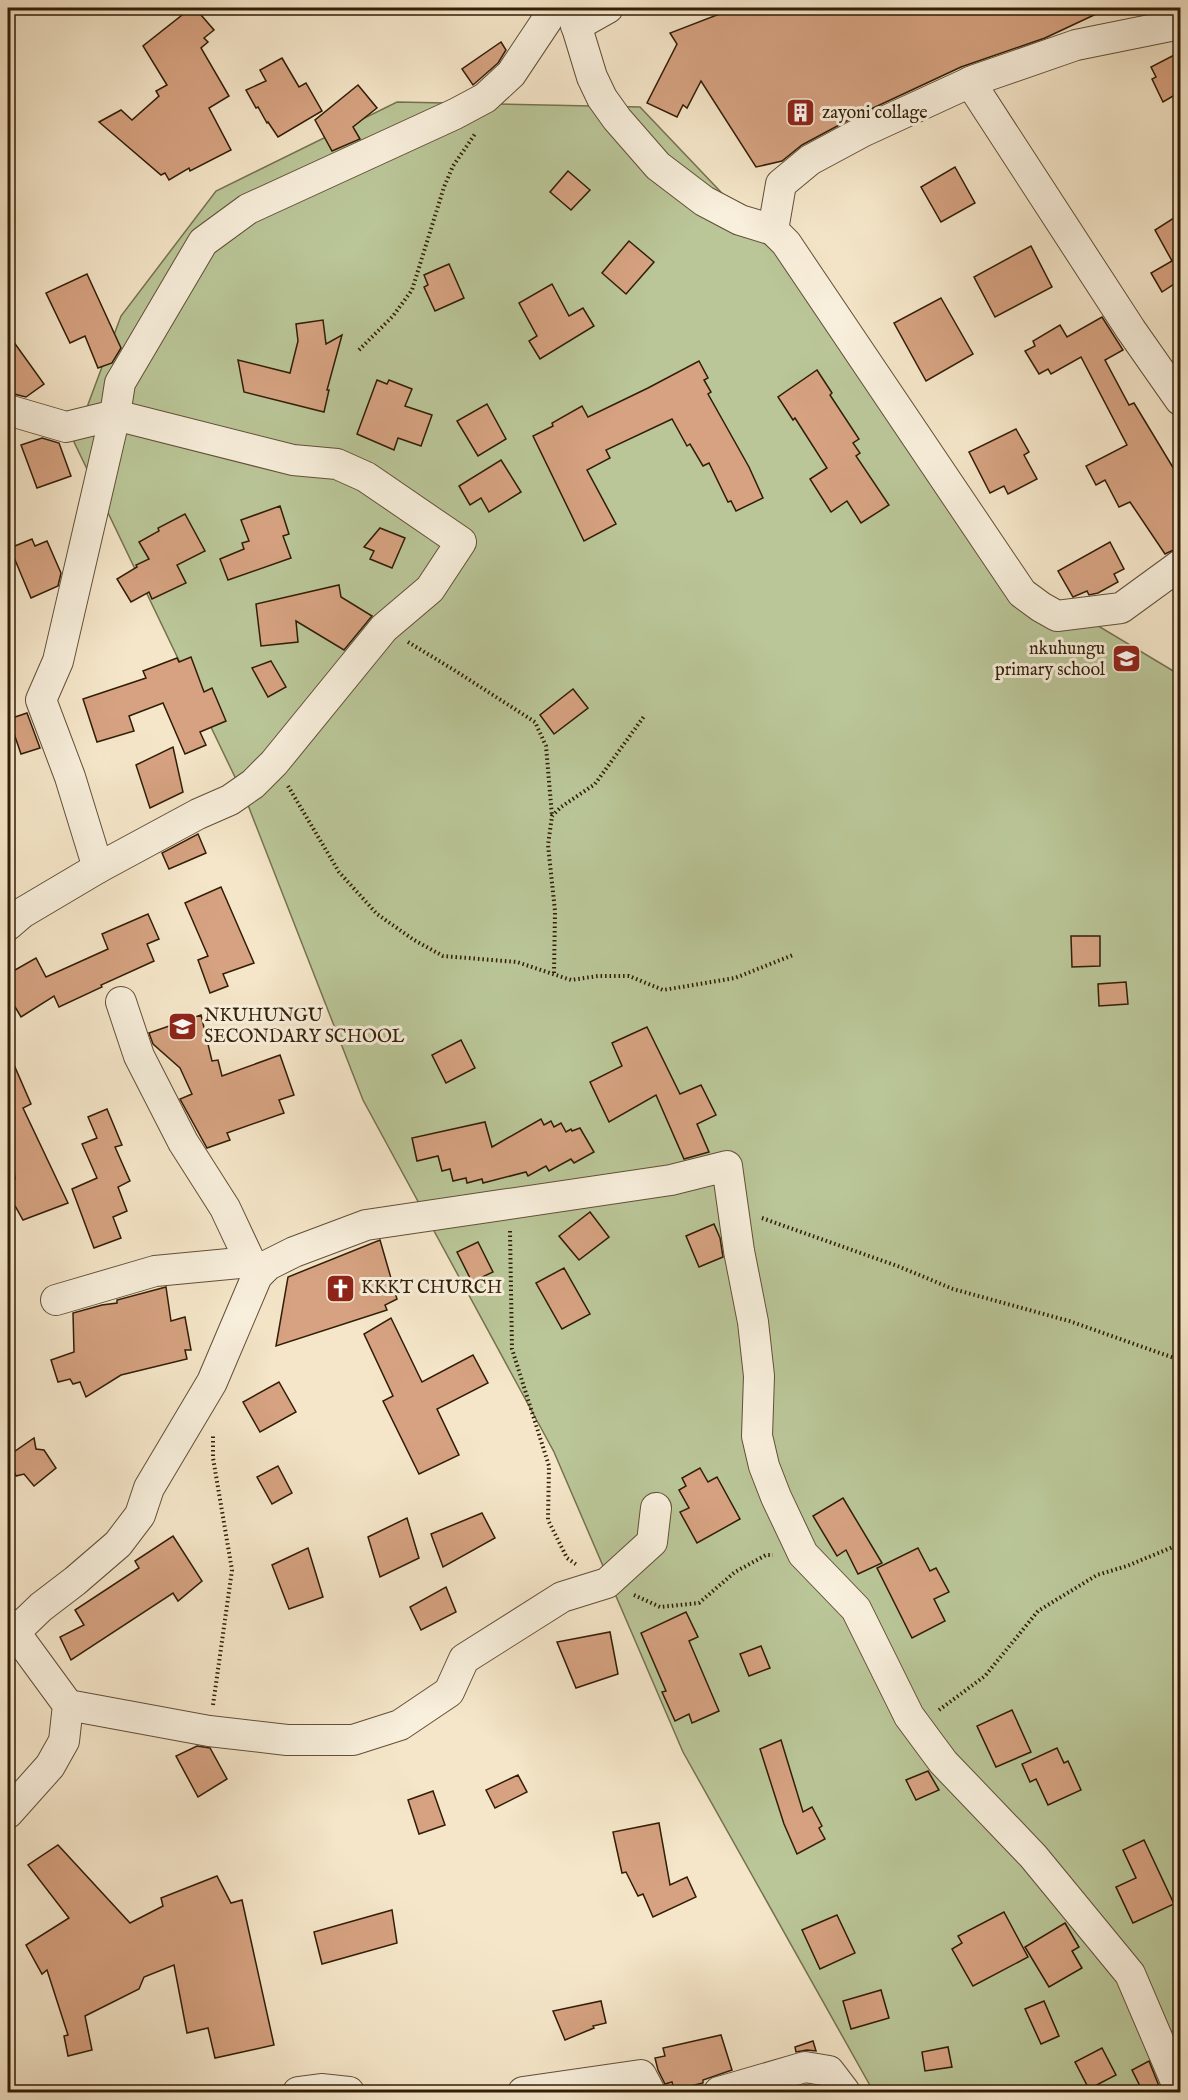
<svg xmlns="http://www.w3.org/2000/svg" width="1188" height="2100" viewBox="0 0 1188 2100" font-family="'IM FELL English',serif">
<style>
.green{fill:#bac698;stroke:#76724f;stroke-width:1.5}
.building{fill:#d6a281;stroke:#311d06;stroke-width:1.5}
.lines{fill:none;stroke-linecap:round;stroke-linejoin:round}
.minor-casing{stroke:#624f37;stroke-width:32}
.path{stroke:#311d06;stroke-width:4;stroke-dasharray:1.5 3;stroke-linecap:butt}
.minor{stroke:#f8efdc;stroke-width:30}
.labels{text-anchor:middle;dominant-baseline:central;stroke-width:6;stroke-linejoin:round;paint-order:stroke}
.poi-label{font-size:18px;fill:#311d06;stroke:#f8efdc;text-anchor:start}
</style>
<rect width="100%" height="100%" fill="#f5e6c9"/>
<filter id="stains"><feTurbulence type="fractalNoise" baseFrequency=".00333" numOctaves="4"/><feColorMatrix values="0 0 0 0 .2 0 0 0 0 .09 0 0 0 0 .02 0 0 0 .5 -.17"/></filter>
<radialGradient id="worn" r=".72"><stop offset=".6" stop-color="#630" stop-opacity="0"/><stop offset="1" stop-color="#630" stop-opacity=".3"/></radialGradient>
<path class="green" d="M 397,102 L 640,107 L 852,330 L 1000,567 L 1180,675 L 1180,2092 L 878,2092 L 872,2089 L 683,1752 L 554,1452 L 363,1100 L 246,800 L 74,442 L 121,316 L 216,191 Z"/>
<g class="building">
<path d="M 191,8 L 195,8 L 214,30 L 204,38 L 208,42 L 201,48 L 229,96 L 209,108 L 231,150 L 190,171 L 189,168 L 169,180 L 165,173 L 161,175 L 99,122 L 121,110 L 132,120 L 159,96 L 156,91 L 167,85 L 143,46 Z"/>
<path d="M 735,8 L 1109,8 L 1045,38 L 961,67 L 856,116 L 802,145 L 782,161 L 756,167 L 701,81 L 687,108 L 683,105 L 677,117 L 647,103 L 677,44 L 670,33 Z"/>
<path d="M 501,42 L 506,50 L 498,63 L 473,85 L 462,69 Z"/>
<path d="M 1180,52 L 1180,92 L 1163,102 L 1152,79 L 1156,77 L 1151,67 Z"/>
<path d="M 282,58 L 299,87 L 306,83 L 322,111 L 278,137 L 268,122 L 267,123 L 258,107 L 256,108 L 246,90 L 266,81 L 260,70 Z"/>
<path d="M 358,85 L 377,108 L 353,127 L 360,139 L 332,151 L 315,120 Z"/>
<path d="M 955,167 L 975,203 L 941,222 L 921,187 Z"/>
<path d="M 568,171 L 590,190 L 571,210 L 550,192 Z"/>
<path d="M 1180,214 L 1180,280 L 1162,292 L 1151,273 L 1172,261 L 1155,230 Z"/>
<path d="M 629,241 L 654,262 L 626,294 L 602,273 Z"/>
<path d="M 1031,246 L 1052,287 L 995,317 L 974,277 Z"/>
<path d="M 449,264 L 464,298 L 435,311 L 424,287 L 428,285 L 424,275 Z"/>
<path d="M 87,274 L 121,348 L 112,363 L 98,368 L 85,336 L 70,343 L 46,293 Z"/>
<path d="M 552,284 L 569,316 L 583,308 L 594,326 L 540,359 L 529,341 L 537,336 L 519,303 Z"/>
<path d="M 941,298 L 973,354 L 926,381 L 894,323 Z"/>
<path d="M 1102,317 L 1123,350 L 1105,360 L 1129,405 L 1134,403 L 1180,479 L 1180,547 L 1165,554 L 1130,502 L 1119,507 L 1105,480 L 1096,485 L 1086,466 L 1127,445 L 1081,357 L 1051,374 L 1048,369 L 1039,374 L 1025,351 L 1035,346 L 1033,341 L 1060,325 L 1067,337 Z"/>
<path d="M 323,320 L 326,344 L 342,335 L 327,390 L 329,390 L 324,412 L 244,392 L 238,360 L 290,373 L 298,341 L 296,324 Z"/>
<path d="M 8,334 L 44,384 L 26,397 L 14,394 L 8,385 Z"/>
<path d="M 699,361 L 708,378 L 704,380 L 711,392 L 708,394 L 749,467 L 763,498 L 736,511 L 731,501 L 728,502 L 709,463 L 703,466 L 690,444 L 687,446 L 672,419 L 606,450 L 610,458 L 587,470 L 616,524 L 584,541 L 533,436 L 553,426 L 552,423 L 582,406 L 588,417 L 648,388 Z"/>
<path d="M 817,370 L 832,393 L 830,395 L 859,439 L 853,443 L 860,453 L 856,456 L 889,505 L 861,523 L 847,501 L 831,512 L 810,479 L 827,468 L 795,418 L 793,420 L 778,397 Z"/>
<path d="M 377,380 L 387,384 L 389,380 L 412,389 L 405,406 L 432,415 L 421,446 L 398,438 L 394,450 L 357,434 Z"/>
<path d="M 487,404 L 506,439 L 478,456 L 457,421 Z"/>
<path d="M 1016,429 L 1029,452 L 1024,455 L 1037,479 L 1008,494 L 1004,486 L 990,493 L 969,452 Z"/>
<path d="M 42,438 L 59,443 L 71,476 L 37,488 L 21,445 Z"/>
<path d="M 501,460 L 521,492 L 489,512 L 481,498 L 470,505 L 459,486 Z"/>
<path d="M 280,506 L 289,534 L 283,536 L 291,558 L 228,580 L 220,559 L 244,549 L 242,543 L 249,541 L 241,520 Z"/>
<path d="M 185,514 L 205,551 L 177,565 L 186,583 L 152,599 L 149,592 L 131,602 L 117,579 L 137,567 L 136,565 L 149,559 L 139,542 L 159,531 L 158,528 Z"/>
<path d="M 380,528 L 405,538 L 392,568 L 370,559 L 374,551 L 364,547 Z"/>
<path d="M 32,539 L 35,546 L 47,541 L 61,573 L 58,586 L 31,598 L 10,548 Z"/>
<path d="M 1110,542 L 1124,569 L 1114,574 L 1118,582 L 1098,593 L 1089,595 L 1087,591 L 1073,597 L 1058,571 Z"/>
<path d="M 339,585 L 341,597 L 372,616 L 344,650 L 296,621 L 298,642 L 261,646 L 256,604 Z"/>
<path d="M 191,657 L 204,692 L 212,688 L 226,721 L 200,732 L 206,745 L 185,754 L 163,703 L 129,716 L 134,731 L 97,742 L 83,699 L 146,678 L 143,671 L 177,658 L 179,662 Z"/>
<path d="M 271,661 L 286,687 L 268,697 L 252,668 Z"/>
<path d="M 573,689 L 588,708 L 554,734 L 540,715 Z"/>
<path d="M 27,713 L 40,748 L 21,754 L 9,719 Z"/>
<path d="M 173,747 L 183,792 L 150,808 L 136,765 Z"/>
<path d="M 198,834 L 206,853 L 169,869 L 162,853 Z"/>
<path d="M 221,887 L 254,963 L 223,974 L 228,986 L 210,993 L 198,960 L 208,956 L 185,903 Z"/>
<path d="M 148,914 L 159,939 L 147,944 L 154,961 L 101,985 L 102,987 L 59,1007 L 54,996 L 21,1017 L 8,995 L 8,974 L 36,958 L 46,977 L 108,949 L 102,934 Z"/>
<path d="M 1071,936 L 1100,936 L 1100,966 L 1072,967 Z"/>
<path d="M 1126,982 L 1128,1004 L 1099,1006 L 1098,984 Z"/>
<path d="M 201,1015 L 212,1061 L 218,1060 L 222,1076 L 280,1055 L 294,1095 L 279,1100 L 284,1113 L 227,1133 L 230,1140 L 207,1148 L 180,1099 L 192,1094 L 180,1068 L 153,1044 L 149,1033 Z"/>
<path d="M 647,1027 L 680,1094 L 701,1085 L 716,1115 L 697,1124 L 709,1152 L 684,1159 L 656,1095 L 609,1122 L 590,1082 L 622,1066 L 612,1043 Z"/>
<path d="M 461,1040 L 475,1068 L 446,1083 L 432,1055 Z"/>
<path d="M 8,1051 L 31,1104 L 23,1108 L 68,1203 L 23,1220 L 9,1195 L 15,1179 L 8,1117 Z"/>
<path d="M 107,1109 L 122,1145 L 115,1147 L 130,1181 L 118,1187 L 127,1211 L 113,1217 L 121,1238 L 94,1248 L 72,1189 L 97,1178 L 82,1144 L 97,1138 L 88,1117 Z"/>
<path d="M 541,1119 L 544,1125 L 551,1121 L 554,1127 L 561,1123 L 566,1132 L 571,1129 L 572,1131 L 580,1128 L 594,1152 L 574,1163 L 571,1159 L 549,1171 L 546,1166 L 528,1176 L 526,1172 L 483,1183 L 482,1179 L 467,1183 L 466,1178 L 453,1181 L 450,1169 L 442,1171 L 438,1156 L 417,1161 L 412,1138 L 485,1122 L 492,1147 Z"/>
<path d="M 590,1212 L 609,1237 L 579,1260 L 559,1236 Z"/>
<path d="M 714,1224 L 720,1238 L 723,1257 L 699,1267 L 686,1236 Z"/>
<path d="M 380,1240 L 397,1299 L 385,1305 L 387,1310 L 276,1346 L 288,1277 Z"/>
<path d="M 478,1242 L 493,1272 L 472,1282 L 457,1252 Z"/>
<path d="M 564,1268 L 590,1314 L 562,1329 L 536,1283 Z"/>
<path d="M 166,1287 L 171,1321 L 185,1317 L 191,1350 L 185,1350 L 187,1359 L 121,1375 L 86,1397 L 80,1382 L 73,1384 L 70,1379 L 58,1382 L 51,1360 L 74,1352 L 73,1313 L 102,1305 L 117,1303 L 117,1300 Z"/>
<path d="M 391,1318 L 422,1382 L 473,1355 L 488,1383 L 437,1409 L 459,1455 L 419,1474 L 383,1401 L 393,1396 L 364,1334 Z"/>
<path d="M 279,1382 L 296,1412 L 260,1432 L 243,1402 Z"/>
<path d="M 34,1438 L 36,1449 L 44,1450 L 56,1468 L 34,1486 L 24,1474 L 16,1476 L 8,1456 Z"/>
<path d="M 278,1466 L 292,1493 L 272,1504 L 257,1477 Z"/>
<path d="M 700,1468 L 708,1482 L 717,1477 L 740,1519 L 697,1543 L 680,1512 L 689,1508 L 679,1490 L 686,1486 L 682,1478 Z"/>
<path d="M 843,1498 L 882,1563 L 858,1574 L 846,1550 L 837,1556 L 813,1516 Z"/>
<path d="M 482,1513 L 495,1538 L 443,1567 L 431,1534 Z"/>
<path d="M 407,1518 L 419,1558 L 380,1577 L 368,1537 Z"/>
<path d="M 173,1536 L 202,1581 L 178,1601 L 173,1593 L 71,1660 L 60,1637 L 84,1625 L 75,1610 L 139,1568 L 135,1561 Z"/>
<path d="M 308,1548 L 323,1597 L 289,1609 L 272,1565 Z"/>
<path d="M 918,1548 L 930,1571 L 936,1568 L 949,1592 L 934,1599 L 945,1621 L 912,1638 L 877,1568 Z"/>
<path d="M 446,1587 L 456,1612 L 421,1630 L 410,1607 Z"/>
<path d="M 686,1612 L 698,1637 L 689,1641 L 719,1711 L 692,1723 L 689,1714 L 675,1721 L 662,1692 L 666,1691 L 641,1633 Z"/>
<path d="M 610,1632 L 618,1674 L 576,1688 L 557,1642 Z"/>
<path d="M 761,1646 L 770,1668 L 749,1676 L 740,1654 Z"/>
<path d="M 1012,1710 L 1031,1752 L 996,1767 L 977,1726 Z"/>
<path d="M 781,1740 L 803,1812 L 812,1807 L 822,1826 L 819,1828 L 825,1839 L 797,1854 L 784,1824 L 760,1749 Z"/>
<path d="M 197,1746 L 210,1748 L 227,1779 L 198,1797 L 176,1756 Z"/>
<path d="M 1057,1748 L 1064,1763 L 1068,1761 L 1081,1790 L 1048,1805 L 1036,1779 L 1030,1782 L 1022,1764 Z"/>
<path d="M 928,1771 L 939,1790 L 916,1800 L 906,1780 Z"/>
<path d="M 518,1775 L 527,1792 L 495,1808 L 486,1790 Z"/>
<path d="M 433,1791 L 445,1825 L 419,1834 L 408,1800 Z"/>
<path d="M 659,1823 L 670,1885 L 687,1877 L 696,1897 L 653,1917 L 643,1894 L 638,1896 L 626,1872 L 622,1873 L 613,1832 Z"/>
<path d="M 1144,1840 L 1174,1904 L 1133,1923 L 1116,1887 L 1136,1878 L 1123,1850 Z"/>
<path d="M 58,1845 L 130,1923 L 163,1906 L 161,1898 L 217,1876 L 231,1903 L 242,1900 L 274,2045 L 215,2058 L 208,2028 L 187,2033 L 174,1965 L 144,1977 L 139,1989 L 85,2016 L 92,2050 L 68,2056 L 64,2036 L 68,2035 L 47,1970 L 42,1974 L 26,1945 L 69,1918 L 28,1865 Z"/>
<path d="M 392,1910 L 397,1943 L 322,1964 L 314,1932 Z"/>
<path d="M 1004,1912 L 1028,1957 L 973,1986 L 952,1949 L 962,1943 L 958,1936 Z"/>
<path d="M 837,1915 L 855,1953 L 820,1969 L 802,1930 Z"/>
<path d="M 1065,1923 L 1079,1947 L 1072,1951 L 1082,1968 L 1049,1987 L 1025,1947 Z"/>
<path d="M 881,1990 L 889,2018 L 851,2029 L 843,2001 Z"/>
<path d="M 601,2001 L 606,2023 L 593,2026 L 594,2028 L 565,2040 L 553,2011 Z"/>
<path d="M 1044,2001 L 1059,2036 L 1041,2044 L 1025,2009 Z"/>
<path d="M 721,2035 L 732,2070 L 703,2080 L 703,2083 L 674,2090 L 672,2082 L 665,2084 L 658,2070 L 655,2058 L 665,2056 L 663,2048 Z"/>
<path d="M 813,2041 L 816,2051 L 807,2050 L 796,2052 L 795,2047 Z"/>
<path d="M 948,2047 L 952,2067 L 925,2071 L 922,2052 Z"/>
<path d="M 1102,2048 L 1116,2075 L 1089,2089 L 1075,2062 Z"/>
<path d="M 1149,2061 L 1159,2086 L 1143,2092 L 1132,2070 Z"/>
<path d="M 806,2085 L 819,2087 L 820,2088 L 804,2091 L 803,2086 Z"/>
</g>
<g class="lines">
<defs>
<g id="minor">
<path d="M 571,8 L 592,77 L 602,98 L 617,119 L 658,166 L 704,201 L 740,220 L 773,230 L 786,243 L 1022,593 L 1041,607 L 1057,616 L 1121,608 L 1180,565"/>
<path d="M 576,26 L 608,8"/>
<path d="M 970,82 L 1131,330 L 1180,400"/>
<path d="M 773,230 L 781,184 L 810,160 L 864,131 L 975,80 L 1076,45 L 1170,26 L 1180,26"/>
<path d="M 8,410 L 66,427 L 115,415 L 293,460 L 337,464 L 366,477 L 461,542 L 430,589 L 384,628 L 274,763 L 253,784 L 230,800 L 198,814 L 98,868 L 22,913 L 8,925"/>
<path d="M 98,868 L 70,777 L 41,700 L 58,661 L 115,415 L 120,383 L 203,242 L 248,209 L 455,114 L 485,98 L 511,74 L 555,8"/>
<path d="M 121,1002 L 139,1056 L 183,1142 L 225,1208 L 257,1276"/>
<path d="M 56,1300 L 155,1271 L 250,1262"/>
<path d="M 8,1623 L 68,1705 L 64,1741 L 50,1766 L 8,1813"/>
<path d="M 15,1632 L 41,1607 L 75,1581 L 118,1544 L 140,1515 L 149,1488 L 212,1382 L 257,1276 L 268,1265 L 294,1252 L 366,1225 L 671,1180 L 727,1166 L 739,1251 L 753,1322 L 759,1376 L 757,1436 L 764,1466 L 776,1497 L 803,1554 L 856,1609 L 909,1716 L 943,1762 L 1033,1856 L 1130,1974 L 1180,2091"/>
<path d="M 68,1705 L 209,1731 L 287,1740 L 353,1740 L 400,1725 L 449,1692 L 464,1659 L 562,1597 L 607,1583 L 652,1542 L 656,1508"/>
<path d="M 298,2092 L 321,2089 L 349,2092"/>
<path d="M 523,2092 L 641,2075 L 650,2092"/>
<path d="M 719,2092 L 805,2067 L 829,2071 L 845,2092"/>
</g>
</defs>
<use href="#minor" class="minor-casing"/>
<g class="path">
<path d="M 359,350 L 393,316 L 412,290 L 444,187 L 453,166 L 475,134"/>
<path d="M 408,642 L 454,670 L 535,722 L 546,746 L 552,816"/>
<path d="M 288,786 L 339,872 L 377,914 L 414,940 L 443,956 L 517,962 L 571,980 L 598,976 L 629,976 L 663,990 L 735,978 L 793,955"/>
<path d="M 554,973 L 555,911 L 548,845 L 552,816 L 561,807 L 595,784 L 645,715"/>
<path d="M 762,1218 L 900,1267 L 953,1289 L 1069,1321 L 1180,1360"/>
<path d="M 510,1231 L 512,1349 L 549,1466 L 548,1520 L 567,1558 L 577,1565"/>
<path d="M 634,1595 L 660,1607 L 699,1603 L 735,1572 L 766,1555 L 773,1555"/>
<path d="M 213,1705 L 232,1570 L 213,1458 L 213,1436"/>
<path d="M 939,1710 L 985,1676 L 1038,1611 L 1097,1575 L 1127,1566 L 1180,1544"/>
</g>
<use href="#minor" class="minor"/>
</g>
<defs>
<symbol id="building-square" viewBox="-11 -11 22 22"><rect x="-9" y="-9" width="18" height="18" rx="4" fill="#8f2418" stroke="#f8efdc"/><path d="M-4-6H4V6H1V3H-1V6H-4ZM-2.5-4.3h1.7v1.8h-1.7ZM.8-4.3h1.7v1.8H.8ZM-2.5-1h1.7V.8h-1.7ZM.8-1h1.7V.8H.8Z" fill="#fff"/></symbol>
<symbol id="school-square" viewBox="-11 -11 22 22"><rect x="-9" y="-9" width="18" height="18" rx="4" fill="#8f2418" stroke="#f8efdc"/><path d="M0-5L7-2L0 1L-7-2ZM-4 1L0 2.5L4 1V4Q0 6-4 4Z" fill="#fff"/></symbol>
<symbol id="church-square" viewBox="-11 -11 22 22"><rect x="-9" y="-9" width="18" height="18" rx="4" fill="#8f2418" stroke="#f8efdc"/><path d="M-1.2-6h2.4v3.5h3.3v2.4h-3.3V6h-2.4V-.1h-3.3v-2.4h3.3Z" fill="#fff"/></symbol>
</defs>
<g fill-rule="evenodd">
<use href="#building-square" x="784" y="96" width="33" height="33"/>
<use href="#school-square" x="1110" y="642" width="33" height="33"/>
<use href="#school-square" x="166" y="1010" width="33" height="33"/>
<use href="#church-square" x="324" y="1272" width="33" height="33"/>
</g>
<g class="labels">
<g class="poi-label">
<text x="822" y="113">zayoni collage</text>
<text x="1105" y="649" text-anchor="end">nkuhungu<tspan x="1105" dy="21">primary school</tspan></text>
<text x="204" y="1016">NKUHUNGU<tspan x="204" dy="21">SECONDARY SCHOOL</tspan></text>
<text x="361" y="1288">KKKT CHURCH</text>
</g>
</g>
<rect width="1188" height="2100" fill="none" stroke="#f5e6c9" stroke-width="30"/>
<rect x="9" y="9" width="1170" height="2082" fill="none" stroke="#311d06" stroke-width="3"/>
<rect x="15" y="15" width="1158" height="2070" fill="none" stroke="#311d06" stroke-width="1.5"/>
<rect width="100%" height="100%" filter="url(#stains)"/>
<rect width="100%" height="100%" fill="url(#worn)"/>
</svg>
